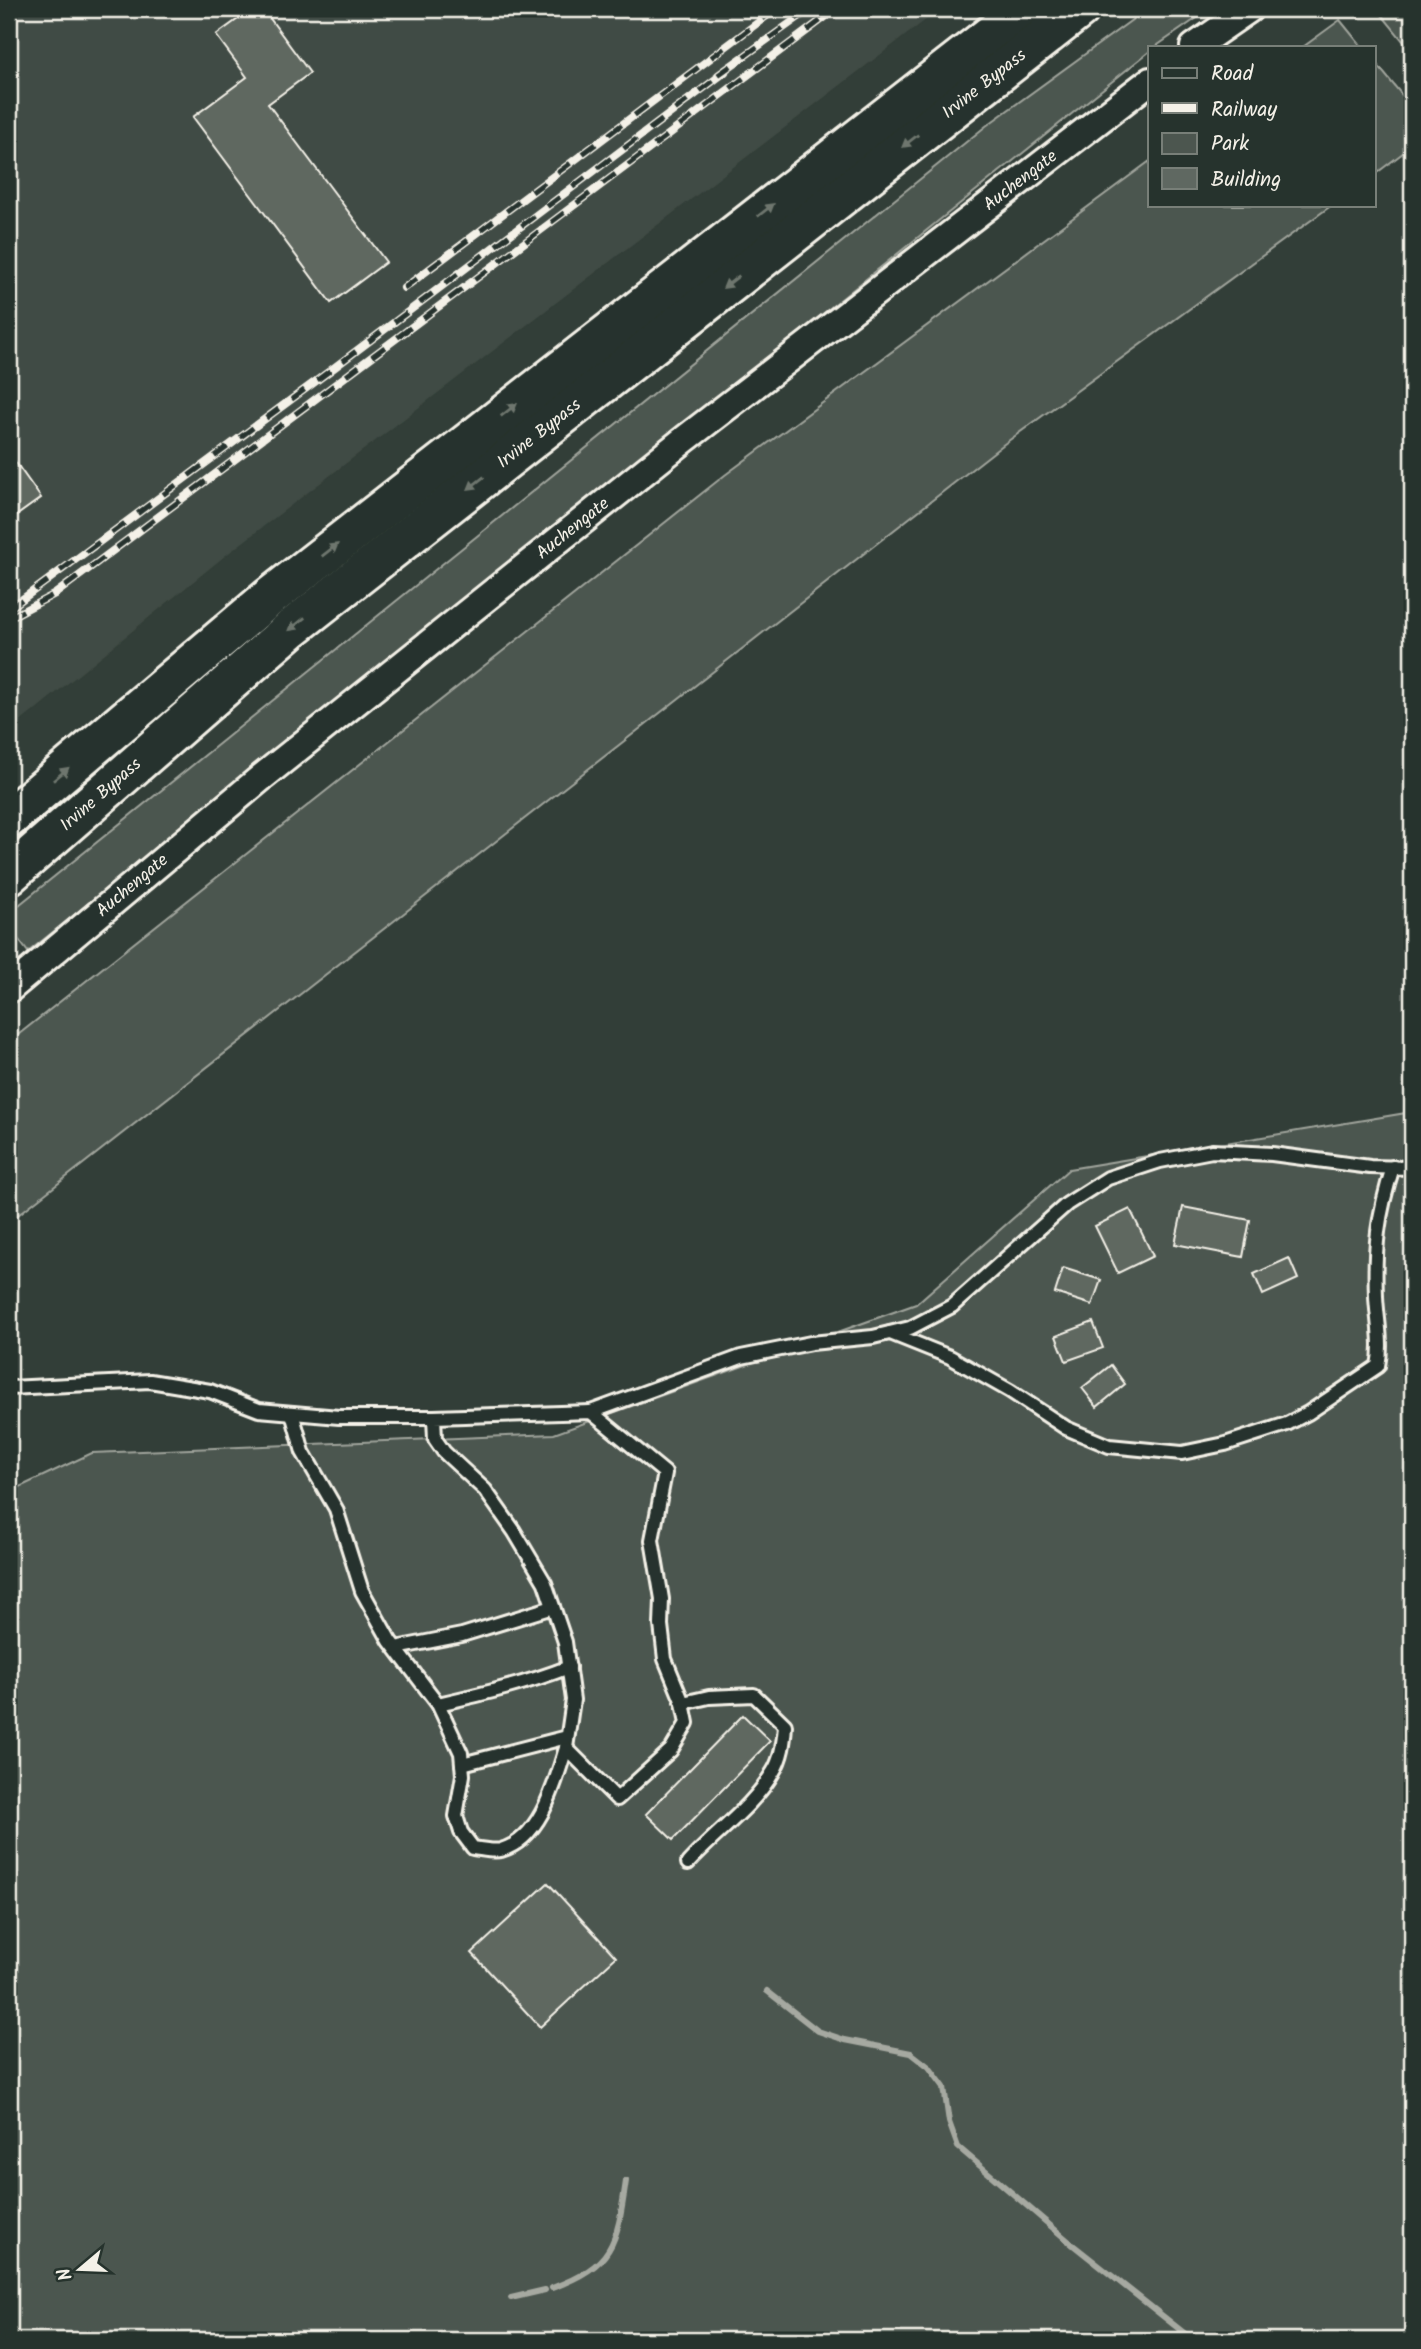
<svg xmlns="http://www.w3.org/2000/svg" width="1421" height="2349" viewBox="0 0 1421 2349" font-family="Kalam,sans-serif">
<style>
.built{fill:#404b44}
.green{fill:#4c564f;stroke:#a0a49c;stroke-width:2}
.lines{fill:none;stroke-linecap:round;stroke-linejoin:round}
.stream{stroke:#a6a9a1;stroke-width:6}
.building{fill:#5f6861;stroke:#f4f1e8;stroke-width:2}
.service-casing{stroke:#f4f1e8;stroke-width:18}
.minor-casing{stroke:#f4f1e8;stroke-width:32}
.trunk-casing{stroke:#f4f1e8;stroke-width:44}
.service{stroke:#26332d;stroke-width:12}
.minor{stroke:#26332d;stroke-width:26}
.trunk{stroke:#26332d;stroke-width:38}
.rail-casing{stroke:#f4f1e8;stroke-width:8}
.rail{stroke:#26332d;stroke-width:5;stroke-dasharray:16;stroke-linecap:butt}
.oneway{fill:#6e766e}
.labels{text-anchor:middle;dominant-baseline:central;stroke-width:5;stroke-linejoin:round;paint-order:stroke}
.street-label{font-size:18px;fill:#f4f1e8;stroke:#26332d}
</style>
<rect width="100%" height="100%" fill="#323e38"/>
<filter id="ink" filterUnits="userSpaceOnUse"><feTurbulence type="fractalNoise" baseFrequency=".0143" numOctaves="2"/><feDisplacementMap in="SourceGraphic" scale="14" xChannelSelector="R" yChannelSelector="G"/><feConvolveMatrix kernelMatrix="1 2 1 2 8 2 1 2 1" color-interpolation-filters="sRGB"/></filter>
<g filter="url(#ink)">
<path class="built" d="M 9,9 L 940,9 L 226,555 L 9,731 Z"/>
<g class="green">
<path d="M 1147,9 L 1210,9 L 1155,47 L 1150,47 L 1150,51 L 28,952 L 9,927 L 9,913 L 986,126 Z"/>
<path d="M 1377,9 L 1412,9 L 1412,52 Z"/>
<path d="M 1340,20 L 1362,47 L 1303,47 Z"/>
<path d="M 1374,61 L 1412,107 L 1412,146 L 1374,175 Z"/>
<path d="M 1150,161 L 1150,205 L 1332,205 L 1004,444 L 9,1222 L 9,1042 L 725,475 Z"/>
<path d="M 1412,1112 L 1412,2340 L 9,2340 L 9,1492 L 92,1453 L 554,1434 L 916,1304 L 1069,1169 Z"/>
</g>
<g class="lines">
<g class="stream">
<path d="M 767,1991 L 818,2031 L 845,2040 L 911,2053 L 929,2067 L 944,2087 L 949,2122 L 958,2147 L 1073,2245 L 1193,2340"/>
<path d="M 552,2288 C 615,2265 617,2242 626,2181"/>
<path d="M 511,2298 L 545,2290"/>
</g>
</g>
<g class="building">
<path d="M 252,9 L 263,9 L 310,73 L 268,104 L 386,262 L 331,303 L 193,117 L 247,77 L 216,35 Z"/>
<path d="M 9,453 L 41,498 L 9,521 Z"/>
<path d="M 1183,1207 L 1250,1220 L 1243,1257 L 1175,1244 Z"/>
<path d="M 1130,1209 L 1153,1256 L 1118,1273 L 1095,1226 Z"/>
<path d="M 1289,1258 L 1298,1279 L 1263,1295 L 1254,1274 Z"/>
<path d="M 1063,1268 L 1101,1280 L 1092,1305 L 1055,1293 Z"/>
<path d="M 1093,1322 L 1103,1348 L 1066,1361 L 1056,1336 Z"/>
<path d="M 1111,1365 L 1125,1384 L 1097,1407 L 1082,1388 Z"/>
<path d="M 743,1715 L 770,1741 L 673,1840 L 646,1814 Z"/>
<path d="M 548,1883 L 616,1957 L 540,2027 L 472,1953 Z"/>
</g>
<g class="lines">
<defs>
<g id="service">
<path d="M 890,1333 L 950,1357 L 1010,1391 L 1066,1428 L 1109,1446 L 1182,1453 L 1225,1444 L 1287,1424 L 1308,1413 L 1378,1366 C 1383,1343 1377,1320 1376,1296 C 1374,1247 1378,1214 1393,1167"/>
<path d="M 9,1388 L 150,1381 L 210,1391 L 259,1410 L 339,1417 L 434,1417 L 591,1412 L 665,1473 L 652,1540 L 662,1599 L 661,1625 L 665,1659 L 683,1703 L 687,1723 L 671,1750 L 617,1799 L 566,1748 L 573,1700 L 565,1642 L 545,1583 L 514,1531 L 485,1490 L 444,1452 L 435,1439 L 434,1417"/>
<path d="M 591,1412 L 741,1357 L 811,1343 L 873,1337 L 910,1328 L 952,1306 L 1067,1204 L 1108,1178 L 1160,1161 L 1212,1151 L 1272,1154 L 1370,1167 L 1412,1168"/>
<path d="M 292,1413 L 303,1452 L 336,1509 L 362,1591 L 390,1641 L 438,1704 L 461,1753 L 463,1775 L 456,1816 L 461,1832 L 473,1848 C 482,1849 493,1852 501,1850 C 541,1839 555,1783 566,1748"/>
<path d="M 396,1648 L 462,1635 L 553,1607"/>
<path d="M 683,1703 L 709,1697 L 754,1695 L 785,1725 C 784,1741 782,1758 773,1772 C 754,1806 714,1834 688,1863"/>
<path d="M 438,1704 C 482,1694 526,1684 569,1667"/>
<path d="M 462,1764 L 567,1737"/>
</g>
<g id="minor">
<path d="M 1194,47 L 1249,9"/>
<path id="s1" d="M 9,989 L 262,777 L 685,439 L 1150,81"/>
</g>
<g id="trunk">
<path d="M 9,818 L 270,597 L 1024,9"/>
<path id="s2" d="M 9,875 L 292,628 L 1080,9"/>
</g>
</defs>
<use href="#service" class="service-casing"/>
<use href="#minor" class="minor-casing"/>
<use href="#trunk" class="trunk-casing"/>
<use href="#service" class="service"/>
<use href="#minor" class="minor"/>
<use href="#trunk" class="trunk"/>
<defs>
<g id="rail">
<path d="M 718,75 L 810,9"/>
<path d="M 404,288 L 776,9"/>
<path d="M 9,609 L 335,367 L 725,72"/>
<path d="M 9,618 L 55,594 L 836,9"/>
</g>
</defs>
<use href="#rail" class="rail-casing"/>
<use href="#rail" class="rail"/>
</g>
<defs><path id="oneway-solid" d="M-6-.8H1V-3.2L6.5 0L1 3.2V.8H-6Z" transform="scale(1.75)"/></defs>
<g class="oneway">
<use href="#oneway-solid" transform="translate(910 141) rotate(142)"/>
<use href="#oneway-solid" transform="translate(766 210) rotate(-38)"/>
<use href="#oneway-solid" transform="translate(731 282) rotate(142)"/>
<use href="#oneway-solid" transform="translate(509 410) rotate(-38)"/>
<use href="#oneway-solid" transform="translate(476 483) rotate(142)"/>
<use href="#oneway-solid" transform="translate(330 550) rotate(-38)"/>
<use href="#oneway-solid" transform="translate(297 624) rotate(141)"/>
<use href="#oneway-solid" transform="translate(61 774) rotate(-40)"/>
</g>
</g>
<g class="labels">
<g class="street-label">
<text stroke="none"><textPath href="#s2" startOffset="1256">Irvine Bypass</textPath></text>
<text stroke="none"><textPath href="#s1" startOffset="1295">Auchengate</textPath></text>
<text stroke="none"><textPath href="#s2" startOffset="690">Irvine Bypass</textPath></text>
<text stroke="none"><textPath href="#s1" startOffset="728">Auchengate</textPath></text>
<text stroke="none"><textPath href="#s2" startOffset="122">Irvine Bypass</textPath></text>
<text stroke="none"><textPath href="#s1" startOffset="161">Auchengate</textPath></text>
</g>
</g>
<rect width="1421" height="2349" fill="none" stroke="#26332d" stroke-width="35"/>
<rect x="18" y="18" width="1386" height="2314" fill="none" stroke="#f4f1e8" stroke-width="2.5" filter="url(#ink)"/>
<rect x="1148" y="46" width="228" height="161" fill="#26332d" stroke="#787f78" stroke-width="2"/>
<rect x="1162" y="68" width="35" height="10" fill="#26332d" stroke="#787f78" stroke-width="2"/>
<text x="1211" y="80" font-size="21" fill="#f4f1e8">Road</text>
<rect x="1162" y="103" width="35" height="10" fill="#f4f1e8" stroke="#787f78" stroke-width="2"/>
<text x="1211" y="116" font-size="21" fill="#f4f1e8">Railway</text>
<rect x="1162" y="133" width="35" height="21" fill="#4c564f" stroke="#787f78" stroke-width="2"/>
<text x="1211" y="150" font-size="21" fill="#f4f1e8">Park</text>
<rect x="1162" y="168" width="35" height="21" fill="#5f6861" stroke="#787f78" stroke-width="2"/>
<text x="1211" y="186" font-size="21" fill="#f4f1e8">Building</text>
<g transform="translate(80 2269) rotate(251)" stroke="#26332d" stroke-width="5" paint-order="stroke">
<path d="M0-5L12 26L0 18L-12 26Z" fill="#f4f1e8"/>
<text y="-10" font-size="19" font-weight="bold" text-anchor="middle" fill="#f4f1e8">N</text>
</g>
</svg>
